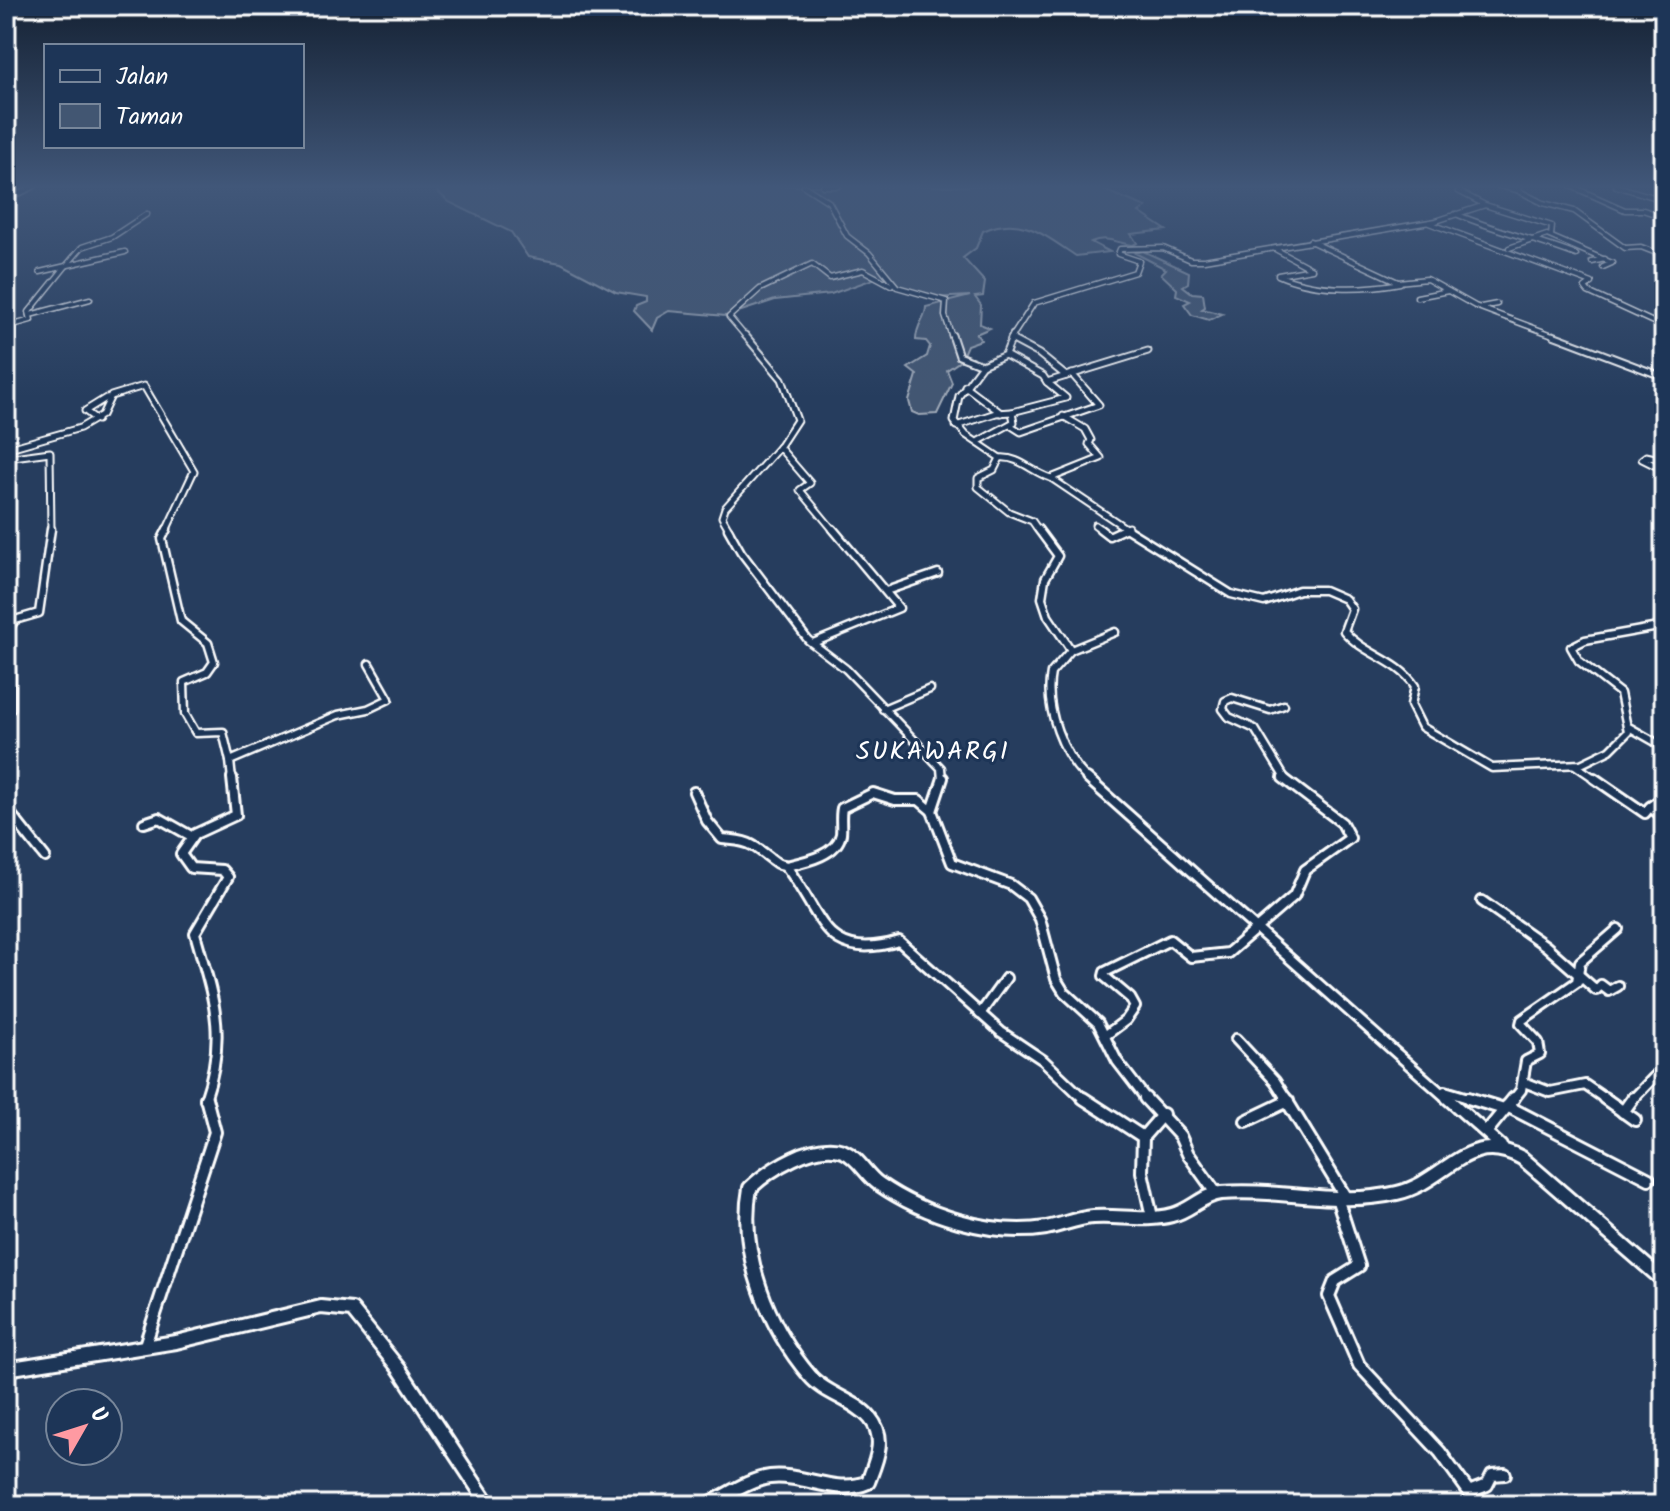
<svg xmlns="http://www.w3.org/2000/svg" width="1670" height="1511" viewBox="0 0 1670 1511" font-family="Kalam,sans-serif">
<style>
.green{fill:#425672;stroke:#a0aab8;stroke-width:2}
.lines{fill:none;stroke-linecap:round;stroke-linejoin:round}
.minor-far4-casing{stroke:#fff;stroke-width:7}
.minor-far3-casing{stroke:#fff;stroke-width:9}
.minor-far2-casing{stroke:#fff;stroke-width:11}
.minor-far1-casing{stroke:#fff;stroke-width:14}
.minor-casing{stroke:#fff;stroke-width:16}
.major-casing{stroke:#fff;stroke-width:18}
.minor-far4{stroke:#1d3557;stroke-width:4}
.minor-far3{stroke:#1d3557;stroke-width:5}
.minor-far2{stroke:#1d3557;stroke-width:6}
.minor-far1{stroke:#1d3557;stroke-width:8}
.minor{stroke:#1d3557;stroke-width:10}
.major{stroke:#1d3557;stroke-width:12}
.labels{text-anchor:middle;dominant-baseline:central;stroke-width:6;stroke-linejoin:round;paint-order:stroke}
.quarter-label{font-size:26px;letter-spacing:2px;fill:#fff;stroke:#1d3557}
</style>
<rect width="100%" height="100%" fill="#263d5e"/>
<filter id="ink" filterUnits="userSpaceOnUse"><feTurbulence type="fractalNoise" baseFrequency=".0125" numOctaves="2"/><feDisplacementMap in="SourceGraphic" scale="16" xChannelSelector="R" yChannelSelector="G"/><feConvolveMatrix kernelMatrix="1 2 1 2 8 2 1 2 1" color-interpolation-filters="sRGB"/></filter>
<g filter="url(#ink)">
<g class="green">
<path d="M 431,186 L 1094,186 L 1146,207 L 1139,212 L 1166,230 L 1131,234 L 1137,243 L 1133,245 C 1119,244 1107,235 1091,242 L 1110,252 L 1076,256 C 1044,235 1021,214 983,231 L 976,248 L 963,258 L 985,282 L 983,296 L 975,297 L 981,305 L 980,324 L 990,328 L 976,334 L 981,340 L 967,345 L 960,361 L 947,370 L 952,383 L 937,414 L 919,415 L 912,412 L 909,401 L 917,375 L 908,368 L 927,356 L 930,346 L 926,341 L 916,340 C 916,324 926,318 926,307 L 970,296 L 932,298 L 876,278 L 831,294 L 775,300 L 726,316 L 669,311 L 657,318 L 652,330 L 634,311 L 636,306 L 646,302 L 646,297 L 616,292 L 561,263 L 528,257 L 511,232 L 449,202 Z"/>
<path d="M 1143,251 L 1189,272 L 1188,283 L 1183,286 L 1192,293 L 1203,294 L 1205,307 L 1202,309 L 1222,314 L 1209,320 L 1192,315 L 1184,304 L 1190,301 L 1176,295 L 1177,289 L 1161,274 L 1166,269 L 1135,253 Z"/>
</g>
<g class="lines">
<defs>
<g id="minor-far4">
<path d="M 804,186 L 829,202 L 847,236 L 869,253 L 897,287 L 946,301 L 945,316 L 952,337"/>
<path d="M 823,186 L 838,186"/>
<path d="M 1499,186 L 1517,190 L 1520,186"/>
<path d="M 1571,186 L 1625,210 L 1643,210 L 1664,217"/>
<path d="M 1616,186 L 1664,200"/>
<path d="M 1517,190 L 1543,203 L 1574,211 L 1625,248 L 1641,247 L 1664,256"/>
<path d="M 6,200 L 35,186"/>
<path d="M 1485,205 L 1552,226 L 1551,236"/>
<path d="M 1456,214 C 1496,231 1535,239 1576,255"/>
<path d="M 1429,223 L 1592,283 L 1585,288 L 1588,292 L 1664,327"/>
<path d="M 1310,241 L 1398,282 L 1427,279 L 1475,306 L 1558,337"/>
<path d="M 1509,248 L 1547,235 L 1612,263 L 1603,267"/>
<path d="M 1275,249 L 1312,269 L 1278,275 C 1313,291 1363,290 1400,283"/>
<path d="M 1592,262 L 1605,259"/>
<path d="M 68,265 L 125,252"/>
<path d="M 66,266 L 82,247 L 112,237 L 147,214"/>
<path d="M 1417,297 L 1448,291"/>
<path d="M 1481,307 L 1497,304"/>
<path d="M 30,315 L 90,299"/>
<path d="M 6,327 L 31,320 L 29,312 L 66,266 L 40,272"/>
<path d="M 746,337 L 729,317 L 760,289 L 812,264 L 830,278 L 863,270 L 891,285"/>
<path d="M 1012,337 L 1034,303 L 1135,272 L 1139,261 L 1118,254 L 1120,249 L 1163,248 L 1191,260 L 1204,260 L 1436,221 L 1485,205 L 1458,191 L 1462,186"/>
</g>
<g id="minor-far3">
<path d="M 952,335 L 959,356 L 982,365 L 959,396 L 954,421 L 966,435 L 1000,458 L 994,470 L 978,478 L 978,487 L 1009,512 L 1032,521 L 1039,531"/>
<path d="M 1553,335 L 1664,377"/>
<path d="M 1011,339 L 1039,354 L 1066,376"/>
<path d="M 1005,355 L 1043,376 L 1047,382"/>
<path d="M 982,365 L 1005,355 L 1013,335"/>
<path d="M 965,386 L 1001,413"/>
<path d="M 97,420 L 85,411 L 106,398"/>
<path d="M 1010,425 L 1021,432 L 1099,405 L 1072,374"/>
<path d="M 956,426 L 996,413 L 1012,412"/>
<path d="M 979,441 L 1014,422 L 1012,412 L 1066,398 L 1047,382 L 1148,351"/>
<path d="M 779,447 L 810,483 L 800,490 L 834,531"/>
<path d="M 6,449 L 80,428 L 102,415 L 111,396 L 144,386 L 194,471 L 166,531"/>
<path d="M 6,458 L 50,452 L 51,531"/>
<path d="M 1000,458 C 1019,456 1033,473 1051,478 L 1130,531"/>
<path d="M 1664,460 L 1646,456 L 1642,459 L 1664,470"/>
<path d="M 1051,478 L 1101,458 L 1089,444 L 1091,440 L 1085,429 L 1063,416"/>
<path d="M 1095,525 L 1103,531"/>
<path d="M 730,531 L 722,517 L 725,508 L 780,446 L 797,420 L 782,379 L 745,335"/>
<path d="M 1120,531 L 1128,527"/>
</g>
<g id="minor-far2">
<path d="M 167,529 L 162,539 L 181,621 L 208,643 L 214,662 L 207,672 L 184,682 L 185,714 L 196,733 L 223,732 L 230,761 L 338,715 L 368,709 L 389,699 L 369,664"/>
<path d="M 728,529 L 741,552 L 808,640 L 846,669 L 941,768 L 942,780"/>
<path d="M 1038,529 L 1058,556 L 1045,579 L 1042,598 L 1048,616 L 1071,650 L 1051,673 C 1044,708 1063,757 1089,780"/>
<path d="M 1100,529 L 1109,536 L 1124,529"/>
<path d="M 1127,529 L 1231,594 L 1264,602 L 1299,590 L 1324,590 L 1345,599 L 1352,609 L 1344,631 C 1364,655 1397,659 1415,686 L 1411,705 L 1422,727 L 1492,768 L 1581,764 L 1610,750 L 1628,732 L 1620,693 L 1579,661 L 1571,647 L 1585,640 L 1664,626"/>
<path d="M 886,591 L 938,573"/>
<path d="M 6,633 L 15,620 L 39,613 L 51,529"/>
<path d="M 813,643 L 899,608 L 833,529"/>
<path d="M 1071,650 L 1115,632"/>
<path d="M 6,668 L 11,668 L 11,709 L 6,712"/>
<path d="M 1284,705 L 1270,710 L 1232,698 L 1225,701 L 1223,709 L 1229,717 L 1255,729 L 1286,780"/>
<path d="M 883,709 L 930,689"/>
<path d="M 1627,726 L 1664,747"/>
<path d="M 230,761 L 232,780"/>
<path d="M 1575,765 L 1597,780"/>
</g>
<g id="minor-far1">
<path d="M 943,778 L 932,811 L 952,863 L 1011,885 L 1028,898 L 1040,919 L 1056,979 L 1064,992 L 1098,1023 L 1117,1061 L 1147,1100"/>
<path d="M 1087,778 L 1449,1100"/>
<path d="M 1594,778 L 1645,813 L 1650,807 L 1664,817"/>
<path d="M 694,792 L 707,821 L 722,839 C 755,841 754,847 777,863 C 785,867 782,862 788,869 C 823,916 824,963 899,941 L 1001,1032 L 1043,1060 L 1085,1100"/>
<path d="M 1650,807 L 1664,797"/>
<path d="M 6,808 L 45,857"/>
<path d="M 144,823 L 159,818 L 191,836"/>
<path d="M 786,866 C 803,862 837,856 841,834 C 842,826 840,817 842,808 L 873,793 L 895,800 L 919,800 L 932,811"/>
<path d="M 1482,901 L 1546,946 L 1596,990 L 1601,985 L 1609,991 L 1618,986"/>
<path d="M 980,1014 L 1006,978"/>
<path d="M 1106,1035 L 1126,1020 L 1135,1007 L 1130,998 L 1104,976 L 1105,972 L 1170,940 L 1191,957 L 1228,953 L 1294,896 L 1305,870 L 1350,838 L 1342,823 L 1283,778"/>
<path d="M 1236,1039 L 1275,1081 L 1287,1100"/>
<path d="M 1524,1082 L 1550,1092 L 1585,1085 L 1607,1100"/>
<path d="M 1445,1091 L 1475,1100"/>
<path d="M 205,1100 C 228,1033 213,998 195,933 L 228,877 L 222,870 L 191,868 L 181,854 L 195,834 L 236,815 L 232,778"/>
<path d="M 1513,1100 L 1521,1090 L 1526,1061 L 1540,1054 L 1538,1042 L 1521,1024 L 1522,1020 L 1577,982 L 1580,962 L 1618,929"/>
<path d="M 1632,1100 L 1664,1067"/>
</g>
<g id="minor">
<path d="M 1083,1098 L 1143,1137 L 1163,1114"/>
<path d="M 1145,1098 L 1180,1136 L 1188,1154 L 1216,1193"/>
<path d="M 1285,1098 L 1346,1198"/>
<path d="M 1447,1098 L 1501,1146"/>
<path d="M 1468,1098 L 1504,1109"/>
<path d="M 1604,1098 L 1635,1120"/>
<path d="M 1507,1106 L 1649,1179"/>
<path d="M 1623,1112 L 1633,1098"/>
<path d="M 1246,1121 L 1288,1101"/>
<path d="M 1488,1130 L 1514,1098"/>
<path d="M 1143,1137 L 1142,1172 L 1152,1217"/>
<path d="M 1338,1201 L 1359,1266 L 1335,1281 L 1329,1296 L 1359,1365 L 1440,1452 L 1469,1492 L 1487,1485 L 1492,1475 L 1505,1474"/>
<path d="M 145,1345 L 215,1132 L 206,1098"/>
</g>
<g id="major">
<path d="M 6,1369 L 176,1342 L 321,1307 L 352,1310 L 400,1370 L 489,1505"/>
<path d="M 707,1505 C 726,1496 750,1479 770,1477 C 803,1473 837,1496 868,1482 C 876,1461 887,1438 870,1418 C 855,1400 825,1394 810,1376 C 768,1327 738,1252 750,1188 C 770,1169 814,1141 843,1151 C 858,1157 866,1175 879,1184 C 924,1215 991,1237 1046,1228 C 1062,1225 1077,1218 1093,1217 C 1119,1215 1146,1222 1172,1215 C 1190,1211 1202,1195 1221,1193 C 1280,1188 1338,1207 1397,1193 C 1446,1182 1467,1128 1522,1158 L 1664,1281"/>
</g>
</defs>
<use href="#minor-far4" class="minor-far4-casing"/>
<use href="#minor-far3" class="minor-far3-casing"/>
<use href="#minor-far2" class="minor-far2-casing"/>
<use href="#minor-far1" class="minor-far1-casing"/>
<use href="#minor" class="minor-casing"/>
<use href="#major" class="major-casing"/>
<use href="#minor-far4" class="minor-far4"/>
<use href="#minor-far3" class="minor-far3"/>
<use href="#minor-far2" class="minor-far2"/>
<use href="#minor-far1" class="minor-far1"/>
<use href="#minor" class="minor"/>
<use href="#major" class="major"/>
</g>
</g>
<linearGradient id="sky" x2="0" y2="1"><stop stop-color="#152234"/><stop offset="0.47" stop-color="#415779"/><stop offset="1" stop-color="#415779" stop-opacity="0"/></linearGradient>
<rect width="1670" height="397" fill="url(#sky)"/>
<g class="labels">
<g class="quarter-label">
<text x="933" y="752">SUKAWARGI</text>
</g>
</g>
<rect width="1670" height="1511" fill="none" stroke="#1d3557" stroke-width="32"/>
<rect x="16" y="16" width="1638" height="1479" fill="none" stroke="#fff" stroke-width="3" filter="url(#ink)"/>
<rect x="44" y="44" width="260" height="104" fill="#1d3557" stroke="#77869a" stroke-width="2"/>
<rect x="60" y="70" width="40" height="12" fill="#1d3557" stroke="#77869a" stroke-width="2"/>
<text x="116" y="84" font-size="24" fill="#ffffff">Jalan</text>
<rect x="60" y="104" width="40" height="24" fill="#425672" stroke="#77869a" stroke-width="2"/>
<text x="116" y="124" font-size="24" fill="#ffffff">Taman</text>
<g transform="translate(84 1427) rotate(51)"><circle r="38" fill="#1d3557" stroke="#77869a" stroke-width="2"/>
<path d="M0-6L14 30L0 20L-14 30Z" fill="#ff9aa2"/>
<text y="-12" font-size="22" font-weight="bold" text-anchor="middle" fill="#ffffff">U</text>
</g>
</svg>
